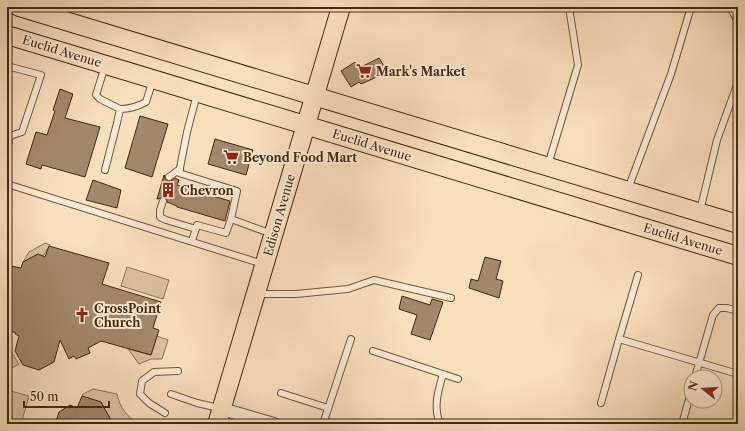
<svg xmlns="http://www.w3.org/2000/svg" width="745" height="431" viewBox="0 0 745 431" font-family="'Libre Caslon Text',serif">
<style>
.green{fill:#dac1a0;stroke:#8e7558}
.building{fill:#a2886a;stroke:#432911}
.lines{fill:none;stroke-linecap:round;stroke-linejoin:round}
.lane-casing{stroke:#70573c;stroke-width:8}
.street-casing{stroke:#70573c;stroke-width:14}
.primary-casing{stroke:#432911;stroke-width:20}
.lane{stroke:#fbebd4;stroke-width:6}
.street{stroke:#fbebd4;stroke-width:12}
.primary{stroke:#f9e0bd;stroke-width:18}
.labels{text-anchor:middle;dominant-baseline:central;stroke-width:4;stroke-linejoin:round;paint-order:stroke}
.street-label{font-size:12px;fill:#432911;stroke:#fbebd4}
.poi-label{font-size:12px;font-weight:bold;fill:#432911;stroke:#fbebd4;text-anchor:start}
</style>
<rect width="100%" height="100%" fill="#f9e0bd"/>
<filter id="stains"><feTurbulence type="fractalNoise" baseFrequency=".005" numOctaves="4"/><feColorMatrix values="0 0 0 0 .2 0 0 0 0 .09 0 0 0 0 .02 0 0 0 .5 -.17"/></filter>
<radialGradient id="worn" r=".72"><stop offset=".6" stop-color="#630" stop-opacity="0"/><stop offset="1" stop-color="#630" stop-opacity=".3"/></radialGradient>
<g class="green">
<path d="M 45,243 L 50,245 L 43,256 L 38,254 L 23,262 L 29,252 Z"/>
<path d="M 127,267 L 169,280 L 163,299 L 121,286 Z"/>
<path d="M 157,336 L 168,340 L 162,359 L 151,359 L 139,364 L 128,349 L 151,355 Z"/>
<path d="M 12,353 L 19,364 L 9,370 L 7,367 L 7,356 Z"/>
<path d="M 93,389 L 117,394 C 120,408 127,417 139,424 L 113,424 L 101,402 L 82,396 L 83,394 Z"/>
<path d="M 7,390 L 29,396 L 21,424 L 7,424 Z"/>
</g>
<g class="building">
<path d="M 379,58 L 388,72 L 361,84 L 359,82 L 351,87 L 341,71 L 355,62 L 359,68 Z"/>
<path d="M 60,89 L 73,94 L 65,118 L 100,127 L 85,177 L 42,165 L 41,169 L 26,164 L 36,132 L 47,135 L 55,111 L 53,110 Z"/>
<path d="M 140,116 L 168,124 L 152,177 L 125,168 Z"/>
<path d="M 215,139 L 253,150 L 246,175 L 208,164 Z"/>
<path d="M 164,175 L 165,179 L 168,181 L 171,181 L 175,178 L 179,180 L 177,185 L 230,201 L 225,221 L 177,207 L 177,206 L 167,202 L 167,200 L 165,197 L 157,199 Z"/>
<path d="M 93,180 L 121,190 L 117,208 L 86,200 Z"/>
<path d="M 49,246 L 109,263 L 102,284 L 161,302 L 153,328 L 159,330 L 151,355 L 101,341 L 88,348 L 90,353 L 76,359 L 74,356 L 69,359 L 60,340 L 54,362 L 39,370 L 23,365 L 15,351 L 19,336 L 15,334 L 16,333 L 7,330 L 7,278 L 11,266 L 21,268 L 23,262 L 38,254 L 45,257 Z"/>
<path d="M 485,257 L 501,261 L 496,279 L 503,281 L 499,298 L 469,288 L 471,279 L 478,281 Z"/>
<path d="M 402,296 L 430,305 L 432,299 L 443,302 L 430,340 L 411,334 L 417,315 L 399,309 Z"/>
<path d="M 82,396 L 101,402 L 113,424 L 55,424 L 59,412 L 70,405 L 77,408 Z"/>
</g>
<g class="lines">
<defs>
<g id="lane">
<path d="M 730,7 L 738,22"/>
<path d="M 7,66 L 41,75 L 22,132 L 10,136 L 7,149"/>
<path d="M 197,94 L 187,132 L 179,173 L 237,191 L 231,219 L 272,234"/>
<path d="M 120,109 C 130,109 137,107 146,102 L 153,80"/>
<path d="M 548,165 L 578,65 L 569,7"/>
<path d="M 105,170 L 117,123 L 120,109 L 100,99 L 96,95 L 105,66"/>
<path d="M 169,177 L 180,169"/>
<path d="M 7,184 L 263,264"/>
<path d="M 628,189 L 671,74 L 691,7"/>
<path d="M 163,201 L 160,210 L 160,217 L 166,220 L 196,229"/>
<path d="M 700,211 L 717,140 L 738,82"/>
<path d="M 192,241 L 197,225 L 226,233 L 231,219"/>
<path d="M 257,294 L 296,294 L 348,289 L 374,280 L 451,298"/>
<path d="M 619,339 L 638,275"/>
<path d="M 373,351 L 458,379"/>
<path d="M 695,377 L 713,315 L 719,308 L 727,308 L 738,311"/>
<path d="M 281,393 L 328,408"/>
<path d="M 171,394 L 197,403 L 219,408"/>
<path d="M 601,403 L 619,339 L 738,374"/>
<path d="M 165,413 L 149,403 L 140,394 L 142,381 L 154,372 L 178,371"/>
<path d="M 323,424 L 351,339"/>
<path d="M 440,424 C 433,407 438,391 443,374"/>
<path d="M 682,424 L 691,392"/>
</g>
<path id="street" d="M 222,409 L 274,424"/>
<g id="primary">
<path d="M 19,7 L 738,224"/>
<path d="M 7,35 L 738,256"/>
<path d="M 217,424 L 341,7"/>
</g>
</defs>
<use href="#lane" class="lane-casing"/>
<use href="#street" class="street-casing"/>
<use href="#primary" class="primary-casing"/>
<use href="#lane" class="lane"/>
<use href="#street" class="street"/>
<use href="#primary" class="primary"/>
</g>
<defs>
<symbol id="supermarket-bare" viewBox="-9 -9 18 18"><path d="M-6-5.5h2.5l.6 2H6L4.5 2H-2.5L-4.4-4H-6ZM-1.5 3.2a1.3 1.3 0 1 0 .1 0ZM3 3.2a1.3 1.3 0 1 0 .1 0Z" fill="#8f2418" stroke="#fbebd4" stroke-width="2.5" paint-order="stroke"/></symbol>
<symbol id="building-bare" viewBox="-9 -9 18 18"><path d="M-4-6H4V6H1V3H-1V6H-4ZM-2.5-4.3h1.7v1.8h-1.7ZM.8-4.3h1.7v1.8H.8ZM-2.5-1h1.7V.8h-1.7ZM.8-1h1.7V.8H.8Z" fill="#8f2418" stroke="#fbebd4" stroke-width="2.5" paint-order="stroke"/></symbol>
<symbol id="church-bare" viewBox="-9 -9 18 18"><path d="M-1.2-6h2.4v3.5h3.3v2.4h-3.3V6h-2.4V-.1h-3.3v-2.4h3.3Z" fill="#8f2418" stroke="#fbebd4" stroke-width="2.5" paint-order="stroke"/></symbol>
</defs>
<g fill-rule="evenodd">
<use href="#supermarket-bare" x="353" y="60" width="22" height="22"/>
<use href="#supermarket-bare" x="220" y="146" width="22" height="22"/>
<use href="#building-bare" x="157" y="179" width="22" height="22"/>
<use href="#church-bare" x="71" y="304" width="22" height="22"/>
</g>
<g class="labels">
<g class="street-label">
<text transform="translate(62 51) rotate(17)">Euclid Avenue</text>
<text transform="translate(372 145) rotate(17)">Euclid Avenue</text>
<text transform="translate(279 215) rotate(-74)">Edison Avenue</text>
<text transform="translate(683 239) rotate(17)">Euclid Avenue</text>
</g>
<g class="poi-label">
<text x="376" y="71">Mark's Market</text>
<text x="243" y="157">Beyond Food Mart</text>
<text x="180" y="190">Chevron</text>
<text x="94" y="308">CrossPoint<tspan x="94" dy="14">Church</tspan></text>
</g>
</g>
<rect width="745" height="431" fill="none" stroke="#f9e0bd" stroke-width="24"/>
<rect x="8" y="8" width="729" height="415" fill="none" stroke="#432911" stroke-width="2"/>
<rect x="12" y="12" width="721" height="407" fill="none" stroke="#432911"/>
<g transform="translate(703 389) rotate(287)"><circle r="19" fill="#fbebd4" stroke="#b19d86"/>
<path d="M0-3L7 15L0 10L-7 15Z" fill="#8f2418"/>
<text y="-6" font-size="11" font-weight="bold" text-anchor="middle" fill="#432911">N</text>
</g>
<path d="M24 401v6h85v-6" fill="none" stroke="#432911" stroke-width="2"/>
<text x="30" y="401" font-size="12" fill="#432911" stroke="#fbebd4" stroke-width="3" paint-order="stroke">50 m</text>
<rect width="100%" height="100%" filter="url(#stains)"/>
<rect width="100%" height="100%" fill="url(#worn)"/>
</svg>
